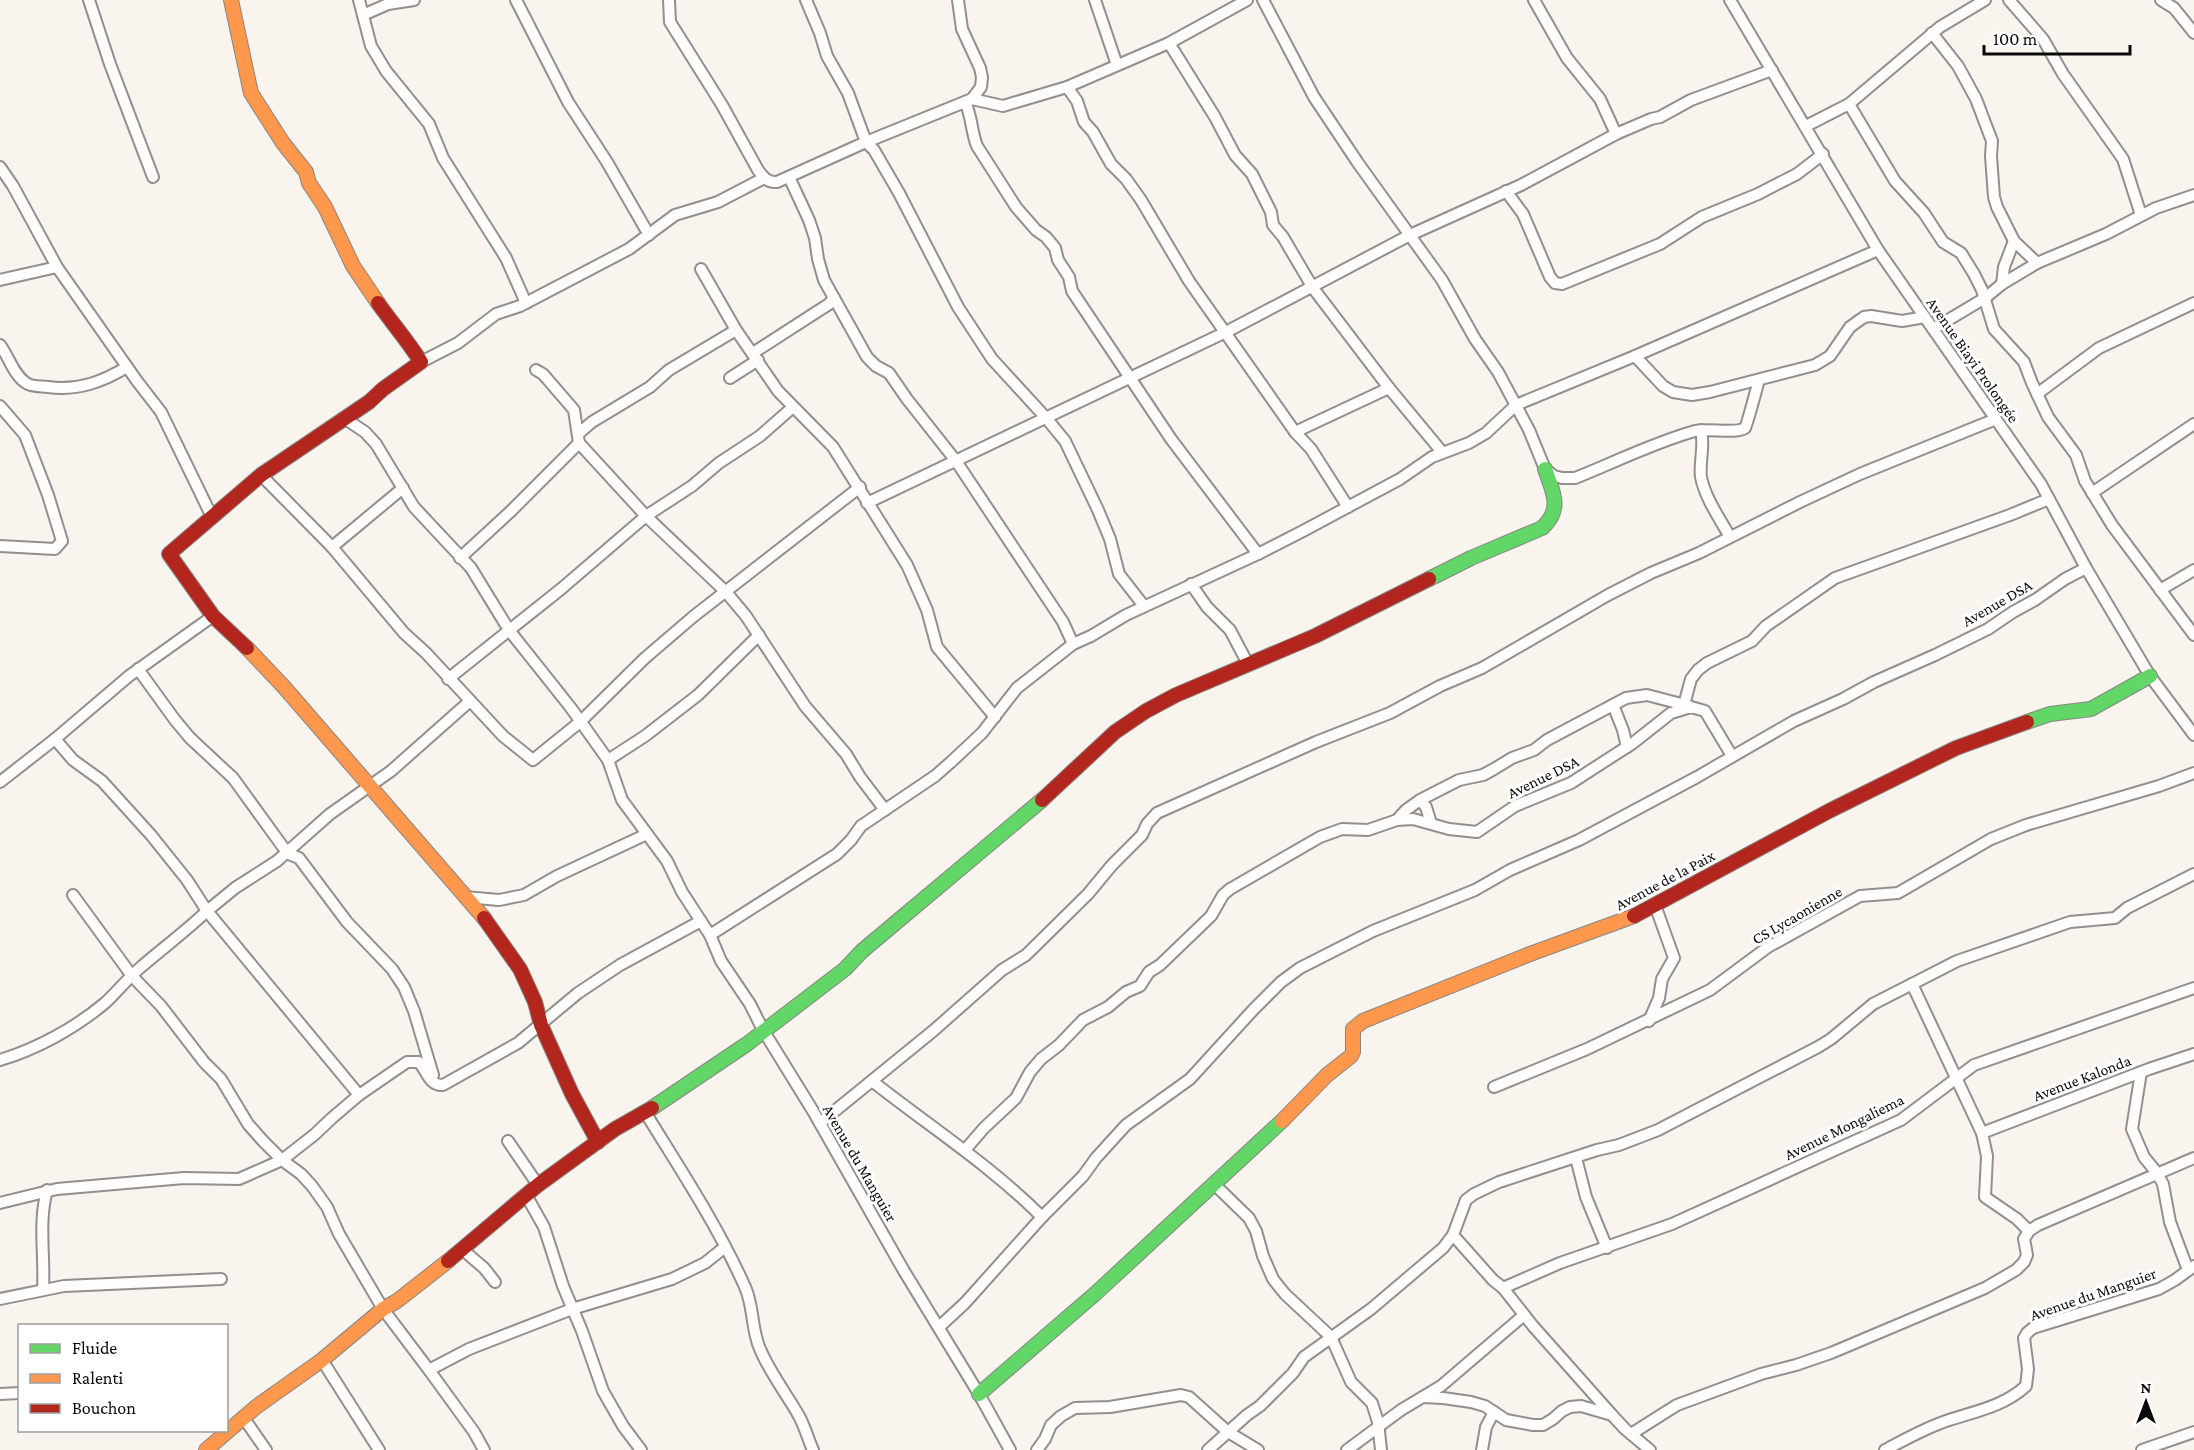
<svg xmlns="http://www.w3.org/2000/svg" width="2194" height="1450" viewBox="0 0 2194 1450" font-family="'Crimson Pro',serif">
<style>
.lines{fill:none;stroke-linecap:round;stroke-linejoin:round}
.street-casing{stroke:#928f8d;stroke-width:14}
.fast-casing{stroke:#888683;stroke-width:16}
.slow-casing{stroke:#888683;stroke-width:16}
.jam-casing{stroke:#888683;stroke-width:16}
.street{stroke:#fefdfc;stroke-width:10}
.fast{stroke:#63d668;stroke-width:14}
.slow{stroke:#ff974d;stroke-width:14}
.jam{stroke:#b3261e;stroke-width:14}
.labels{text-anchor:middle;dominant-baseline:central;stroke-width:6;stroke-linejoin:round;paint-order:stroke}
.street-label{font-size:16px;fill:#0a0a0a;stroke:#fff}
</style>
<rect width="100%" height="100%" fill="#f9f4ee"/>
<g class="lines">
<defs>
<g id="street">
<path d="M 89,0 L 110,64 L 153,177"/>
<path d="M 359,0 L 371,46 L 386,71 L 429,124 L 443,158 L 506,258 L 526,303"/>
<path d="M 516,0 L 568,102 L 607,162 L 649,235"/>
<path d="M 669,0 L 670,22 L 722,105 L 758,170 C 763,177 768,183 777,182 L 866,142 L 972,99 L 1003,106 L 1067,87 L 1169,43 L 1247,0"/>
<path d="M 806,0 L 820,33 L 827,56 L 848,93 L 866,142 L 874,150 L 899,193 L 958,307 L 992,359 L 1047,419 L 1065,441 L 1098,510 L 1110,539 L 1119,574 L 1144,606"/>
<path d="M 958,0 L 962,29 L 980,68 L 982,77 L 981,87 L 972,99"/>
<path d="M 1095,0 L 1117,65"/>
<path d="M 1263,0 L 1314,97 L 1358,163 L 1442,280 L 1475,339 L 1498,372 L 1529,430 L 1545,469 L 1554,476 L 1562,478 L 1575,478 C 1613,463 1655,442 1695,431 C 1708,428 1737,434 1745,428 C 1747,425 1757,387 1759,380"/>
<path d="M 1534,0 L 1567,58 L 1600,99 L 1616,134"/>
<path d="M 1730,0 L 1878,250 L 2041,484 L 2086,568 L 2150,676 L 2194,735"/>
<path d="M 2009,0 L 2043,39 L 2063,74 L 2123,159 L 2141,215"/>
<path d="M 2161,0 L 2174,8 L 2194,33"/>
<path d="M 363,15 L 388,4 L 414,0"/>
<path d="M 1932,33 L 1958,66 L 1976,99 L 1987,128 L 1992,141 L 1991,156 L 1994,197 L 1997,207 L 2014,241 L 2037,263"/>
<path d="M 1169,43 L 1215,117 L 1235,155 L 1252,174 L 1271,212 L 1273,225 L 1283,237 L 1313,288 L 1389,388 L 1442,452"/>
<path d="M 1067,87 L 1077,101 L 1084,122 L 1093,132 L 1111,164 L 1126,179 L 1141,200 L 1189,281 L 1295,432 L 1311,449 L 1348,507"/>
<path d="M 965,102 C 972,116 971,131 977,146 L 1016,207 L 1036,230 L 1046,237 L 1055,248 L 1058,260 L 1069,277 L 1072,291 L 1171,439 L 1258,554"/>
<path d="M 1849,104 L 1895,181 L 1924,213 L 1943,242 L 1961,253 L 1974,274 L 1982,290 L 1994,329 L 2024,362 L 2032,383 L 2048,417 L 2076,455 L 2085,481 L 2112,525 L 2194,635"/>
<path d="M 1806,126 L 1849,104 L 1940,27 L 1985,0"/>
<path d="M 0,167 L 13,186 L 57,267 L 137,381 L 161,412 L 212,517"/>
<path d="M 1506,191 L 1523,214 L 1550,277 L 1555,283 L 1562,284 L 1660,244 L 1702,217 L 1758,194 L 1797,174 L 1823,154"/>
<path d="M 701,269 L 736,330 L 778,391 L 833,447 L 907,565 L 927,610 L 937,647 L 995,717"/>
<path d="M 0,280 L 57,267"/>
<path d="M 2002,284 L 2004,267 L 2014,241"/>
<path d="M 834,298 L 867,357 L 876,366 L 889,373 L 907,399 L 956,461 L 1063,622 L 1073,644"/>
<path d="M 1933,329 L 1985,298 L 2002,284 L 2037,263 L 2106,234 L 2156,208 L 2194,195"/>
<path d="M 0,345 C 9,357 13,374 26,383 C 32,387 41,386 48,387 C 78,391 102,382 127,367"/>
<path d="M 753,353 L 829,304 L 834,298 L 824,280 L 818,259 L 815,238 L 809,220 L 789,177"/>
<path d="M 1635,356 L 1878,250"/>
<path d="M 421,362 L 458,343 L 496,314 L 520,306 L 629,249 L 675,215 L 718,202 L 764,178"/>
<path d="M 536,370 L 543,374 L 574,410 L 579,443 L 646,516 L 726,592 L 746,616 L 805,706 L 846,754 L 860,777 L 885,810"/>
<path d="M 730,378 L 758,360"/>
<path d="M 2037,394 L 2099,348 L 2194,303"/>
<path d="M 0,406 L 25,435 L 48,495 L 62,541 L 55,549 L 0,546"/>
<path d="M 344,418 L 365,432 L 376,444 L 414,507 L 471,568 L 509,630 L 571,708 L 608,760 L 645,736 L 698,695 L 759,635"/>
<path d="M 1701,430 C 1705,446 1699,462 1701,477 C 1705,498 1720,519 1730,537"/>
<path d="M 1295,432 L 1389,388"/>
<path d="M 578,434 L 592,422 L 650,387 L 669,370 L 736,330"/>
<path d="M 261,475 L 332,547"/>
<path d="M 403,488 L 332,547 L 404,633 L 426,653 L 503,736 L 533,760 L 580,722 L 645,658 L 694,616 L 860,487"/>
<path d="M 2092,493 L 2194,424"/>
<path d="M 867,503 L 1226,332 L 1410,235 L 1521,185 L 1616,134 L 1651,119 L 1660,117 L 1691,100 L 1772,70"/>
<path d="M 460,558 L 511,511 L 579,443"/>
<path d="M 1191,584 L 1207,607 L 1230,630 L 1248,664"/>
<path d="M 2160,590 L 2194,570"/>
<path d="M 138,669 L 175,720 L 190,738 L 233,778 L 283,847 L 289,854 L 299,858 L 347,922 L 392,969 L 404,987 L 414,1011 L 433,1075"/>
<path d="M 448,679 L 561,589 L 646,516 L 692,486 L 719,463 L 760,436 L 793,407"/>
<path d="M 1613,705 L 1623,730 L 1627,747"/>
<path d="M 1684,705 L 1691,679 L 1698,670 L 1707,663 L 1752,641 L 1766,626 L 1835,578 L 2010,515 L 2049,499"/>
<path d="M 55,739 L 73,760 L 102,781 L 151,835 L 187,880 L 207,911 L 235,888 L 277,861 L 330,814 L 391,771 L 470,701"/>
<path d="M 608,760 L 622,800 L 667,861 L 682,892 L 710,935 L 721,961 L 750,1004 L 763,1030 L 813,1111 L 904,1271 L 979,1394 L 1010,1450"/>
<path d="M 0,782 L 55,739 L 129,676 L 213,616"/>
<path d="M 1420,800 L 1426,807 L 1431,823"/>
<path d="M 1397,820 L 1406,810 L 1420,800 L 1459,780 L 1483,775 L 1494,769 L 1512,758 L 1534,750 L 1547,740 L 1626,698 L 1647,695 L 1689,706"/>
<path d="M 73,895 L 132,976 L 161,1006 L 204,1062 L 221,1079 L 248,1124 L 263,1141 L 282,1160 L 301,1174 L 312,1186 L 327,1207 L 339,1234 L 383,1309 L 429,1370 L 469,1349 L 572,1309 L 672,1279 L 705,1263 L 725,1247"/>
<path d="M 465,897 L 499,900 L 524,895 L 557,876 L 647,834"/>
<path d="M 710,935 L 837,854 L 851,840 L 861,826 L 935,776 L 951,762 L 982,733 L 1017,688 L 1073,644 L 1091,636 L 1126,615 L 1258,554 L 1303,531 L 1400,479 L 1432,457 L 1469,443 L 1486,433 L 1516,405 L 1635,356 L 1663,386 L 1673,392 L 1692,395 L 1710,392 L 1815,365 L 1830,356 L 1850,327 L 1864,317 L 1871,316 L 1902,321 L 1925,317"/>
<path d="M 1912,984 L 1982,1133 L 1987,1156 L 1985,1197 L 2017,1219 L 2029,1231"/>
<path d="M 1649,1021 L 1659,998 L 1662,979 L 1674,958 L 1655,905"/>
<path d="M 0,1060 C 37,1049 75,1028 105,1003 C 117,992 128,978 141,967 C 163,948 186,931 207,911 L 359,1095"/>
<path d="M 2141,1072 L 2132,1129 L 2144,1157 L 2157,1173 L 2163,1184 L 2170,1222 L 2188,1270"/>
<path d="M 872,1081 C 929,1126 990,1165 1042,1217"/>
<path d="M 1494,1087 L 1587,1049 L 1710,990 L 1768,947 L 1860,896 L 1898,893 L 1991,839 L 2026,825 L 2159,786 L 2194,773"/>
<path d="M 645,1112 C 680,1169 718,1226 745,1287 C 754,1306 751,1329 760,1349 C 770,1373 786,1393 799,1416 C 805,1427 808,1439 813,1450"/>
<path d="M 820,1123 L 933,1031 L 1002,970 L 1026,955 L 1088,894 L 1112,865 L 1142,835 L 1147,824 L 1157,813 L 1316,742 L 1390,713 L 1440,686 L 1482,668 L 1608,595 L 1651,573 L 1699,553 L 1800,502 L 1860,474 L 1996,419"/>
<path d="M 1982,1133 L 2149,1069 L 2194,1054"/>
<path d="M 508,1141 L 538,1185"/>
<path d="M 965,1150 L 984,1128 L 1016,1098 L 1030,1072 L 1041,1059 L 1059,1045 L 1083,1020 L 1108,1007 L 1126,992 L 1140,986 L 1149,972 L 1160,965 L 1211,916 L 1223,895 L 1230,889 L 1320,837 L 1342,829 L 1368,830 L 1397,820 L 1413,819 L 1449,829 L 1477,832 L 1515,806 L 1571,783 L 1633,743 L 1671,713 L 1691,707 L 1705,711 L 1732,756"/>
<path d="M 1576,1158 L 1586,1197 L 1607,1248"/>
<path d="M 1214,1184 L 1249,1218 L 1256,1231 L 1263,1256 L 1273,1279 L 1285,1294 L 1331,1337 L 1351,1382 L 1372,1403 L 1378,1422 L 1381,1450"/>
<path d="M 526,1195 L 544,1227 L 563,1286 L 582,1331 L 603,1391 L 623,1426 L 641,1450"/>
<path d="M 0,1203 L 57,1189 L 184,1178 L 239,1179 L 282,1160 L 314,1135 L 332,1118 L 359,1095 L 407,1062 L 419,1062 C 427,1071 429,1086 443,1085 L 518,1043 L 578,993 L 620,965 L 701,921"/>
<path d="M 1453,1235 L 1493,1280 L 1503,1288 L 1533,1326 L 1612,1415"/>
<path d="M 463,1250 L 484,1268 L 495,1282"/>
<path d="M 1503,1288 L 1560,1263 L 1672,1224 L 1901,1120 L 1974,1065 L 2194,988"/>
<path d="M 43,1290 C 45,1256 38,1223 47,1190"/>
<path d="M 0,1299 L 64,1286 L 221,1279"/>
<path d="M 939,1327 L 965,1303 L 1042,1217 L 1083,1176 L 1096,1158 L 1126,1125 L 1190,1079 L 1253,1010 L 1281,982 L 1300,968 L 1373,931 L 1475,890 L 1510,870 L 1579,840 L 1697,777 L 1794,721 L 1843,699 L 1874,682 L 1935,655 L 1988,629 L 2013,612 L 2035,600 L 2065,579 L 2086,568"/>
<path d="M 322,1360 L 379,1450"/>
<path d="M 429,1370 L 474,1432 L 484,1450"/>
<path d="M 0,1394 L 20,1393"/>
<path d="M 1423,1397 L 1443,1398 L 1471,1402 L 1485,1406 L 1506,1420 L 1533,1425 L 1543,1425 L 1553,1419 L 1562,1411 L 1570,1407 L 1581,1406 L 1612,1415 L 1625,1429 L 1650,1450"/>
<path d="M 243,1417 L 266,1450"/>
<path d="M 1631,1434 L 1677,1405 L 1761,1374 L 1796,1365 L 1831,1353 L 1985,1288 L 2016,1270 L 2024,1262 L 2027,1255 L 2024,1239 L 2029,1231 L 2038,1225 L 2194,1158"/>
<path d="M 1037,1450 L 1045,1439 L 1051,1425 L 1061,1416 L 1075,1408 L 1110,1407 L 1181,1395 L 1189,1397 L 1228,1432 L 1258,1450"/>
<path d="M 1208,1450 L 1247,1415 L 1260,1406 L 1293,1373 L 1304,1357 L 1371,1309 L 1443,1248 L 1453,1235 L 1466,1200 L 1474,1194 L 1499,1182 L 1597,1150 L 1619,1145 L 1658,1130 L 1818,1047 L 1831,1039 L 1873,1004 L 1957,961 L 2070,922 L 2115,918 L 2127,908 L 2194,874"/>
<path d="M 1347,1450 L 1401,1410 L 1441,1386 L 1524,1315"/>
<path d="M 1482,1450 L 1486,1427 L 1494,1412"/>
<path d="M 1885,1450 C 1906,1439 1927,1427 1949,1420 C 1977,1411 2004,1406 2026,1386 L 2028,1369 L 2024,1338 L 2027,1333 L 2033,1328 L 2159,1289 L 2175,1280 L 2194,1266"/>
<path d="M 2142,1450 L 2194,1432"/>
</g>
<g id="fast">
<path d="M 1429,579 L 1471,558 L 1542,528 C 1563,509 1553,492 1545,469"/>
<path d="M 2027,722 L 2050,714 L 2091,709 L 2150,676"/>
<path d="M 652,1108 L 747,1044 L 845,969 L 862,951 L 1042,800"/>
<path d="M 979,1394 L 1096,1293 L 1282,1121"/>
</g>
<g id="slow">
<path d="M 231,0 L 251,93 L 283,143 L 306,172 L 309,183 L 325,207 L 353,266 L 378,303"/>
<path d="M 247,648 L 284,687 L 484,918"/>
<path d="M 1282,1121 L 1327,1075 L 1351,1056 L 1353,1052 L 1353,1029 L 1363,1021 L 1530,954 L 1634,916"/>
<path d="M 206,1450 L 256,1407 L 322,1360 L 383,1309 L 397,1301 L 448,1261"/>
</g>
<g id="jam">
<path d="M 247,648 L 213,616 L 169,554 L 261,475 L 369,402 L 383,389 L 421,362 C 408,341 392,323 378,303"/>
<path d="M 1042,800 L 1115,732 L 1146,711 L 1176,695 L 1315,636 L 1429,579"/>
<path d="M 1634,916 L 1829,811 L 1956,748 L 2027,722"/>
<path d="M 484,918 L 520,969 L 535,1002 L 541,1025 L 572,1094 L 598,1142"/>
<path d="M 448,1261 L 538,1185 L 615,1129 L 652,1108"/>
</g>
</defs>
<use href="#street" class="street-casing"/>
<use href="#fast" class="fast-casing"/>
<use href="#slow" class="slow-casing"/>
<use href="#jam" class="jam-casing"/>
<use href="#street" class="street"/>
<use href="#fast" class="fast"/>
<use href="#slow" class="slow"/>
<use href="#jam" class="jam"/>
</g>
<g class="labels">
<g class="street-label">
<text transform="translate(1973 360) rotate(55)">Avenue Biayi Prolongée</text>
<text transform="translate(1997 603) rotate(-30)">Avenue DSA</text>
<text transform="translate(1543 777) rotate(-26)">Avenue DSA</text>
<text transform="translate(1665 880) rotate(-28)">Avenue de la Paix</text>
<text transform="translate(1797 915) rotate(-30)">CS Lycaonienne</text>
<text transform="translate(2082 1078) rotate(-21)">Avenue Kalonda</text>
<text transform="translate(1844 1127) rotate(-26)">Avenue Mongaliema</text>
<text transform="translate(860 1163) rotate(60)">Avenue du Manguier</text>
<text transform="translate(2093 1294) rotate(-19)">Avenue du Manguier</text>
</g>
</g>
<rect x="18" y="1324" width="210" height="108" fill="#ffffff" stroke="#9d9d9d" stroke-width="1.5"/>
<rect x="30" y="1344" width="30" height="9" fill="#63d668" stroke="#9d9d9d" stroke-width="1.5"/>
<text x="72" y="1354" font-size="18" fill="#0a0a0a">Fluide</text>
<rect x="30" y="1374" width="30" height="9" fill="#ff974d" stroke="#9d9d9d" stroke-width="1.5"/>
<text x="72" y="1384" font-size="18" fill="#0a0a0a">Ralenti</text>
<rect x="30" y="1404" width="30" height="9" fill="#b3261e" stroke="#9d9d9d" stroke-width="1.5"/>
<text x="72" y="1414" font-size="18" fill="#0a0a0a">Bouchon</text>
<g transform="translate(2146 1402)" stroke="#ffffff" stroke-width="4.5" paint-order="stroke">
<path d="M0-4.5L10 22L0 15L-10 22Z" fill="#0a0a0a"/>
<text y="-9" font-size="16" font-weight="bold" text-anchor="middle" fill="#0a0a0a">N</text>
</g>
<path d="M1984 45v9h146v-9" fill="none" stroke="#0a0a0a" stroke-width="3"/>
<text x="1993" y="45" font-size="18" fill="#0a0a0a" stroke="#ffffff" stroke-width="4.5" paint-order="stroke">100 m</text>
</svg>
